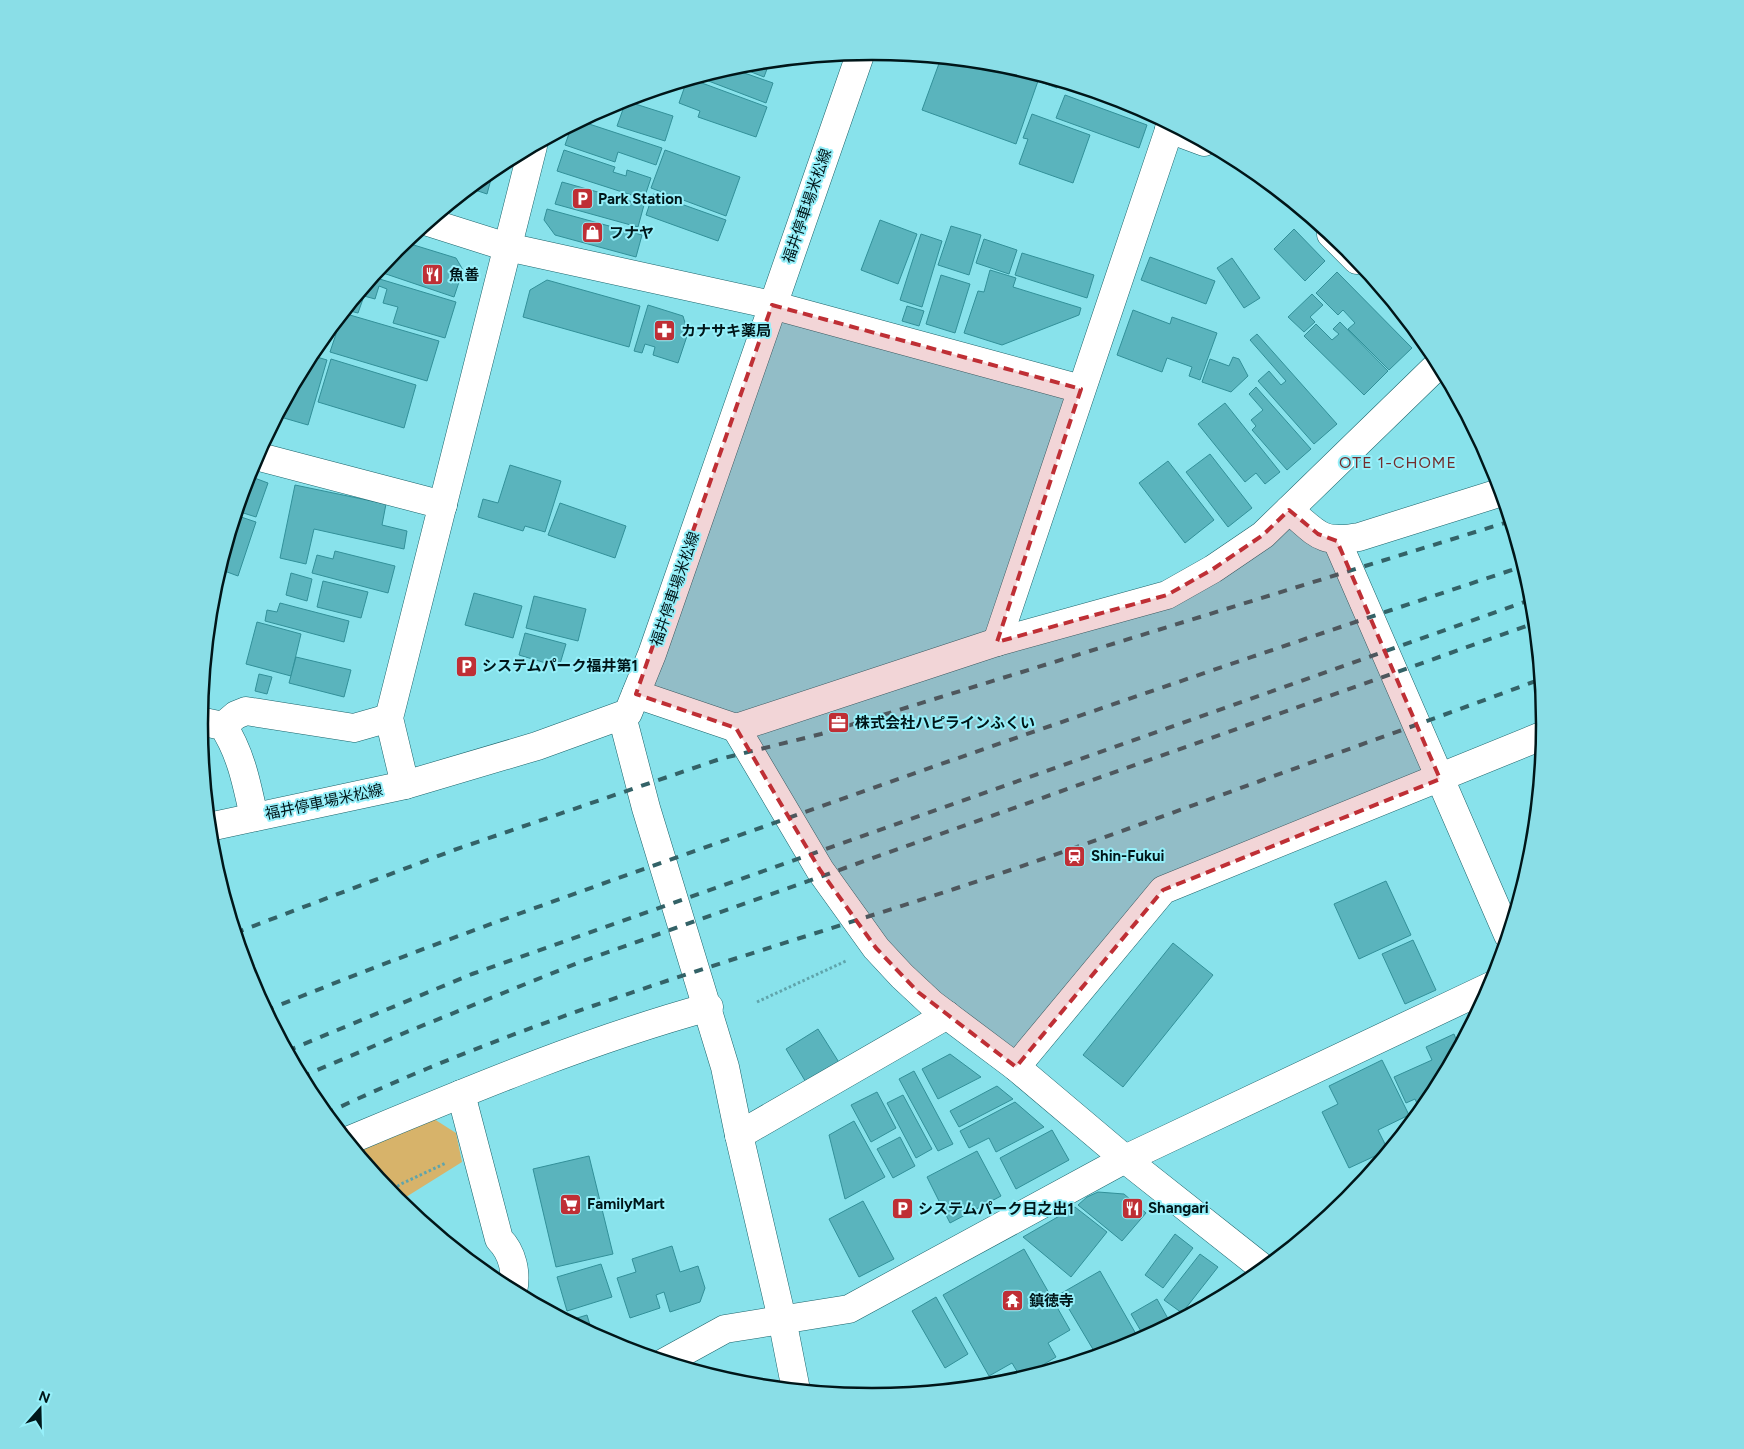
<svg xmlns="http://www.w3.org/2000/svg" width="1744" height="1449" viewBox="0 0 1744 1449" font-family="Figtree,'Noto Sans JP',sans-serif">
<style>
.green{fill:#d7b36a}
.building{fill:#5ab4bd;stroke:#329099}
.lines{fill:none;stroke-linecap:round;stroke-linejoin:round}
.minor-casing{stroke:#1a636a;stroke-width:29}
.major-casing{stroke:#1a636a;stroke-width:29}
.path{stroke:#5fa4ab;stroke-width:3;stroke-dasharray:2.5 2.5;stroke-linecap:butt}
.minor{stroke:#fff;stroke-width:28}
.major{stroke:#fff;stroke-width:28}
.rail{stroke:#336267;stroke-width:4;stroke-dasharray:9 9;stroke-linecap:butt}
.marked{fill:#bf2f35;fill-opacity:0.2;stroke:#bf2f35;stroke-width:4;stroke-dasharray:10 6;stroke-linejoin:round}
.labels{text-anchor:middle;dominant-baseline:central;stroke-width:4;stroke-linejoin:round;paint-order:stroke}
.poi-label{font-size:15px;font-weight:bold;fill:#001619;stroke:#96eff9;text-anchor:start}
.street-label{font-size:15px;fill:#001619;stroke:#96eff9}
.neighbourhood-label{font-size:16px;letter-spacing:1px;fill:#732d2c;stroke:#96eff9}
.rim{fill:none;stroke:#001619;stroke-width:2.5}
</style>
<rect width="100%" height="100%" fill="#88e2eb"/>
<path class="green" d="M 434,1119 L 456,1133 L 462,1162 L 398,1202 L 355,1151 Z"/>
<g class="building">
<path d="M 941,58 L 1004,64 L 1059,81 L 1057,88 L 1038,81 L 1016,144 L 922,110 Z"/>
<path d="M 770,61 L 764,77 L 736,66 L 741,64 Z"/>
<path d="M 730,68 L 773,83 L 766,103 L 698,77 Z"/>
<path d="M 691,79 L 767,107 L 756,137 L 698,117 L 700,111 L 679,103 L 687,80 Z"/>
<path d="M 1070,84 L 1130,103 L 1152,115 L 1151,119 L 1068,89 Z"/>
<path d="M 1065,95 L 1147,125 L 1139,148 L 1056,118 Z"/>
<path d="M 626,101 L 673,116 L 665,141 L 617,126 Z"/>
<path d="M 1032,114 L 1090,135 L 1073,183 L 1019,164 L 1028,139 L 1023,138 Z"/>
<path d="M 580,121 L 662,148 L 656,165 L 618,152 L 615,162 L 565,145 L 572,125 Z"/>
<path d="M 564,150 L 615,167 L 613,172 L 626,176 L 627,170 L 651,178 L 644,199 L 557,171 Z"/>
<path d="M 665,150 L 740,177 L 726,216 L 651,188 Z"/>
<path d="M 494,168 L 487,194 L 469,188 Z"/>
<path d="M 562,182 L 644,205 L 638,227 L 555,204 Z"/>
<path d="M 653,194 L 726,220 L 718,241 L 646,215 Z"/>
<path d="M 547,209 L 642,235 L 636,257 L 555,235 L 544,220 Z"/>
<path d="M 880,220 L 917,234 L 898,284 L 861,270 Z"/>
<path d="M 951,226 L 981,235 L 969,275 L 938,265 Z"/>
<path d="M 1294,229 L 1325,261 L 1305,281 L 1274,249 Z"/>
<path d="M 921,234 L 942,241 L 922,307 L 900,300 Z"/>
<path d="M 984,239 L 1017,250 L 1009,274 L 976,263 Z"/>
<path d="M 404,242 L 456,258 L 463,270 L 454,297 L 383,273 L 387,259 Z"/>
<path d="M 1022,253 L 1094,275 L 1087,298 L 1015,275 Z"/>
<path d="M 1150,257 L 1215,281 L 1206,304 L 1141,280 Z"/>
<path d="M 1232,258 L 1260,298 L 1244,308 L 1217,268 Z"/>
<path d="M 387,259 L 383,273 L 377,271 Z"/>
<path d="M 990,270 L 1016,278 L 1013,287 L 1081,308 L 1079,315 L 1002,345 L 964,333 L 978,291 L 984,292 Z"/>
<path d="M 1337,272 L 1412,348 L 1389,370 L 1348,329 L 1355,323 L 1343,310 L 1338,315 L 1316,293 Z"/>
<path d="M 941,275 L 970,284 L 955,333 L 926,324 Z"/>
<path d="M 373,277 L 456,302 L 445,338 L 393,323 L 398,307 L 383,303 L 387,289 L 379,286 L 375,299 L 364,296 L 358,313 L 346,310 Z"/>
<path d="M 547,280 L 640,306 L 629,347 L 523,317 L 530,290 Z"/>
<path d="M 1312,294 L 1323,305 L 1310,317 L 1315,322 L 1304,332 L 1288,317 Z"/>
<path d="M 648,305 L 683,316 L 688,333 L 678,363 L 653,355 L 655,347 L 645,344 L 642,353 L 634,351 Z"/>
<path d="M 907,306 L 924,311 L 919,326 L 902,321 Z"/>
<path d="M 1133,310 L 1170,324 L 1172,317 L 1217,333 L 1200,380 L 1189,376 L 1192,367 L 1167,358 L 1162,372 L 1117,355 Z"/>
<path d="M 343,313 L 439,341 L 427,381 L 330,352 Z"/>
<path d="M 1340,322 L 1388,371 L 1364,395 L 1304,336 L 1316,324 L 1332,340 L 1339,334 L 1333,329 Z"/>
<path d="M 1257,334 L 1337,424 L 1314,444 L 1258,381 L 1269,371 L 1281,385 L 1286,381 L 1250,340 Z"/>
<path d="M 310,355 L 327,360 L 308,425 L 277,416 Z"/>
<path d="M 1233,357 L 1239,359 L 1248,376 L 1231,392 L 1202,382 L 1210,359 L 1229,366 Z"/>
<path d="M 331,359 L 416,385 L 404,428 L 318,402 Z"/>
<path d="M 1256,387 L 1311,449 L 1287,470 L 1252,430 L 1256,426 L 1251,420 L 1263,410 L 1249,394 Z"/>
<path d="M 1225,403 L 1280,472 L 1265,484 L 1256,473 L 1245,482 L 1198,424 Z"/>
<path d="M 1210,454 L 1252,508 L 1228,527 L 1186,472 Z"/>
<path d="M 1168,461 L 1214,520 L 1185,543 L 1139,483 Z"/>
<path d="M 510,465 L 561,481 L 545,532 L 525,526 L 523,531 L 478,517 L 483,499 L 498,503 Z"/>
<path d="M 249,476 L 268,483 L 256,517 L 237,511 Z"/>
<path d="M 295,485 L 386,504 L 382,525 L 407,531 L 404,549 L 314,529 L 306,564 L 280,558 Z"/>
<path d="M 560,503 L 626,526 L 615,558 L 548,535 Z"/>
<path d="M 235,515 L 256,522 L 238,576 L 219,569 Z"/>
<path d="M 335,551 L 395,566 L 388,593 L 312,573 L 317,555 L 333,559 Z"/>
<path d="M 291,573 L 312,579 L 307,601 L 286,595 Z"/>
<path d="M 323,581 L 368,592 L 361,618 L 317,607 Z"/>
<path d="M 215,582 L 218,582 L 209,616 L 212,593 Z"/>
<path d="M 474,593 L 522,606 L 513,638 L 465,625 Z"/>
<path d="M 534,596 L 586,609 L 578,641 L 526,628 Z"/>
<path d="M 280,603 L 349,621 L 344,642 L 265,621 L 267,610 L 277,612 Z"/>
<path d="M 257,622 L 301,634 L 291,676 L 246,664 Z"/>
<path d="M 525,633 L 566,644 L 559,667 L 519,655 Z"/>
<path d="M 296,657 L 351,670 L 344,697 L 289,683 Z"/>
<path d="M 259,674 L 272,677 L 267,694 L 255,691 Z"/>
<path d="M 1386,881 L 1411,935 L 1359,959 L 1334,904 Z"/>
<path d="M 1413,940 L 1436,990 L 1405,1004 L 1382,954 Z"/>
<path d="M 1173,943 L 1213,975 L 1123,1087 L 1083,1055 Z"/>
<path d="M 818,1029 L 840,1064 L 807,1084 L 786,1049 Z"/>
<path d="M 1454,1034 L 1459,1047 L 1432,1099 L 1421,1112 L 1415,1099 L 1406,1103 L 1394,1077 L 1432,1060 L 1426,1047 Z"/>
<path d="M 950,1054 L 981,1077 L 938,1099 L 922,1069 Z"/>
<path d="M 1382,1060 L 1409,1115 L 1378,1130 L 1388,1150 L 1349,1168 L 1322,1112 L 1338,1104 L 1329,1086 Z"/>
<path d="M 914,1071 L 953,1144 L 938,1151 L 899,1079 Z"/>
<path d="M 997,1086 L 1013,1099 L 959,1127 L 950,1111 Z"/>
<path d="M 877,1092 L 896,1128 L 871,1142 L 851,1105 Z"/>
<path d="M 903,1095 L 932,1149 L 916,1158 L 887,1103 Z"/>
<path d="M 1015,1102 L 1044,1127 L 996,1152 L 989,1138 L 969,1148 L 960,1131 Z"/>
<path d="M 854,1121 L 885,1177 L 845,1199 L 829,1135 Z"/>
<path d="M 1052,1130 L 1069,1160 L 1016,1189 L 1000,1158 Z"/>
<path d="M 900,1137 L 915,1166 L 893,1178 L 877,1149 Z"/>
<path d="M 977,1151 L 1001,1196 L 950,1223 L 927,1177 Z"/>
<path d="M 589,1156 L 613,1254 L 556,1267 L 533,1169 Z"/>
<path d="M 1380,1162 L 1372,1171 L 1370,1167 Z"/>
<path d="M 1098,1192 L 1124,1194 L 1146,1213 L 1122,1241 L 1078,1205 L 1087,1197 Z"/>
<path d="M 863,1201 L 894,1259 L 859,1277 L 829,1219 Z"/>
<path d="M 1075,1207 L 1107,1232 L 1071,1277 L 1023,1237 Z"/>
<path d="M 1175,1234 L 1193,1248 L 1163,1288 L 1145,1275 Z"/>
<path d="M 672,1246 L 680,1272 L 698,1266 L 705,1288 L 700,1302 L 670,1312 L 664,1292 L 656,1295 L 660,1308 L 630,1318 L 617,1278 L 636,1272 L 632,1259 Z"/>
<path d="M 1024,1249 L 1070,1330 L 1048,1343 L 1056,1357 L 1021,1378 L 1012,1363 L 989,1376 L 943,1295 Z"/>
<path d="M 1200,1254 L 1218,1267 L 1182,1313 L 1164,1300 Z"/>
<path d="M 601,1264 L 612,1297 L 567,1311 L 557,1277 Z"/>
<path d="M 1100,1271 L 1140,1341 L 1129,1347 L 1097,1356 L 1060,1294 Z"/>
<path d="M 936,1297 L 968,1354 L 945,1368 L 912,1311 Z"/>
<path d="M 1157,1299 L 1171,1324 L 1145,1338 L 1131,1314 Z"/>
<path d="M 587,1315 L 593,1335 L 567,1321 Z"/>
</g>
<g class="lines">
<defs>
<g id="minor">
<path d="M 1169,129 L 1204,142"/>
<path d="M 428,222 L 507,247 L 772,305 L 1081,389"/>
<path d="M 1331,234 L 1357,260"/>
<path d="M 256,456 L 443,505"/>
<path d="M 1289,510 C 1318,534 1320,544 1359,537 L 1502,492"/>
<path d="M 1337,541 L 1508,935"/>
<path d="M 997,642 L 1171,124"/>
<path d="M 636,694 L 736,728 L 997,642 L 1167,595 L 1213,569 L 1263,535 L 1439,364"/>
<path d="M 622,716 L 646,808 L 725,1067 L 739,1135 L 782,1319 L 796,1390"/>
<path d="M 199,721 L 223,726 C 241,753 247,785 254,817"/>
<path d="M 223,726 L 236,715 L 246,711 L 354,728 L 389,718"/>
<path d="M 736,728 L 820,870 L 876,948 L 902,976 L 932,1004 L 1016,1067 L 1125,1159 L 1264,1269"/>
<path d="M 405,785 L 389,718 L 533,146"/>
<path d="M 1016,1067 L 1163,890 L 1544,735"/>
<path d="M 461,1094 L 499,1239 C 513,1253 517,1273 513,1292"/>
<path d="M 739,1135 L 947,1015"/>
<path d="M 347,1141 C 465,1092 585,1041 709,1007"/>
<path d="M 665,1362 L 725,1329 L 849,1309 L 1125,1159 L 1493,985"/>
</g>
<path id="major" d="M 209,827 L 405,785 L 537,746 L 628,713 L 652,654 L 861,52"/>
</defs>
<use href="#minor" class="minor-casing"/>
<use href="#major" class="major-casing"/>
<g class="path">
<path d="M 245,964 L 294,1065"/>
<path d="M 757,1002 L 846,961"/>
<path d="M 389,1192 L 401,1184 L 446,1163"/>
</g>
<use href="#minor" class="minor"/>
<use href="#major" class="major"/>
<g class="rail">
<path d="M 235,933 L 454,850 L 720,759 L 821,734 L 1511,521"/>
<path d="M 265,1011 C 429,944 596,886 763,827 C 1015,737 1269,650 1524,566"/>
<path d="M 287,1051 L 472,974 L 1533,599"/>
<path d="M 301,1077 L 409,1031 L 580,962 L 1535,623"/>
<path d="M 325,1114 C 526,1018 742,958 954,889 C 1057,855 1158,818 1260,781 C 1354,747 1448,714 1541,679"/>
</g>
</g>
<path class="marked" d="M 772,305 L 1081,389 L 997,642 L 1167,595 L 1213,569 L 1263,535 L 1289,510 L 1318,534 L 1337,541 L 1440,779 L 1163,890 L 1016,1067 L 918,992 L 876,948 L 820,870 L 736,728 L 636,694 Z"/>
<defs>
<symbol id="parking-square" viewBox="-11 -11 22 22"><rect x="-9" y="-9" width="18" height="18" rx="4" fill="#bf2f35" stroke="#96eff9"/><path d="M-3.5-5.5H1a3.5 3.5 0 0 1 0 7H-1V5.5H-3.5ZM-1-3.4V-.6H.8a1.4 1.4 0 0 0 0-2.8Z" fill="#fff"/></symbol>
<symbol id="shop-square" viewBox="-11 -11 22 22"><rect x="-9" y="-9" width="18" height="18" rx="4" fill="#bf2f35" stroke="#96eff9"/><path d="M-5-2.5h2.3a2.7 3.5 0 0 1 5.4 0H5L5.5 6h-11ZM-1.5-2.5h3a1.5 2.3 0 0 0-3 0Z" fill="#fff"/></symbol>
<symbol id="restaurant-square" viewBox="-11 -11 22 22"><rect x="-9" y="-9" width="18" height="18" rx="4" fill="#bf2f35" stroke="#96eff9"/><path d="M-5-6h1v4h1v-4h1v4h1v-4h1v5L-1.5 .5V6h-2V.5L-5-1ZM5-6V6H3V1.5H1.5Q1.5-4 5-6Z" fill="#fff"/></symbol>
<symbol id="pharmacy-square" viewBox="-11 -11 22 22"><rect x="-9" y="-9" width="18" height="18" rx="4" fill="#bf2f35" stroke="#96eff9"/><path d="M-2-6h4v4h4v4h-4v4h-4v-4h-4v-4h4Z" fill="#fff"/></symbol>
<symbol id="office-square" viewBox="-11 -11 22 22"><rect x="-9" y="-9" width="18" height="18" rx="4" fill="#bf2f35" stroke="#96eff9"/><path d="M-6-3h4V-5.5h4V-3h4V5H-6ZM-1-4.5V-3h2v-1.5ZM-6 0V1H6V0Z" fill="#fff"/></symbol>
<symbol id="station-square" viewBox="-11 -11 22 22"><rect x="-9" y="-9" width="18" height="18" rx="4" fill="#bf2f35" stroke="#96eff9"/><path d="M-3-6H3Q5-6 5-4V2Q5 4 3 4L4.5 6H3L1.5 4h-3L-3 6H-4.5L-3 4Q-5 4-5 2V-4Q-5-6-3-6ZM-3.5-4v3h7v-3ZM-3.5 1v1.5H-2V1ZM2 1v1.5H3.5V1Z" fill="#fff"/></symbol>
<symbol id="supermarket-square" viewBox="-11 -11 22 22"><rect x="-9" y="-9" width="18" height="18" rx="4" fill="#bf2f35" stroke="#96eff9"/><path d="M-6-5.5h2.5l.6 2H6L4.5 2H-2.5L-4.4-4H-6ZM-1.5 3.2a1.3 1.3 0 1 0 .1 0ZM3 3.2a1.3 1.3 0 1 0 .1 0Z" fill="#fff"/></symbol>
<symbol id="temple-square" viewBox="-11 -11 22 22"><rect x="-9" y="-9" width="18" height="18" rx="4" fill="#bf2f35" stroke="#96eff9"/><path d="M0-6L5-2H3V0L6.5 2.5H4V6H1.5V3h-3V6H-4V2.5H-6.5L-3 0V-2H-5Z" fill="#fff"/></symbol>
</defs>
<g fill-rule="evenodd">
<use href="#parking-square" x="570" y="186" width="25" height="25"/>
<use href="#shop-square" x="580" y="220" width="25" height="25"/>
<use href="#restaurant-square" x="420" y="262" width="25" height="25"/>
<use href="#pharmacy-square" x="652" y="318" width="25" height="25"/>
<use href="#parking-square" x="454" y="654" width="25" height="25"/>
<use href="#office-square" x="826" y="710" width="25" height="25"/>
<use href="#station-square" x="1062" y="844" width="25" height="25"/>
<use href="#supermarket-square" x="558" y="1192" width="25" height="25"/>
<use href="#restaurant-square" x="1120" y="1196" width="25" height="25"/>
<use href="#parking-square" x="890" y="1196" width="25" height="25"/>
<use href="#temple-square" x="1000" y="1288" width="25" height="25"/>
</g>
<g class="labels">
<g class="poi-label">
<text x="598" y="199">Park Station</text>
<text x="609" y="233">フナヤ</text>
<text x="449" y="275">魚善</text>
<text x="681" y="331">カナサキ薬局</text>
<text x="482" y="666">システムパーク福井第1</text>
<text x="855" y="723">株式会社ハピラインふくい</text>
<text x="1091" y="856">Shin-Fukui</text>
<text x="587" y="1204">FamilyMart</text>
<text x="1148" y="1208">Shangari</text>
<text x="918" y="1209">システムパーク日之出1</text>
<text x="1029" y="1301">鎮徳寺</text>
</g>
<g class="street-label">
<text transform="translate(807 206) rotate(-71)">福井停車場米松線</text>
<text transform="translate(675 589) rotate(-71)">福井停車場米松線</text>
<text transform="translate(324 802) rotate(-12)">福井停車場米松線</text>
</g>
<g class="neighbourhood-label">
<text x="1398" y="462">OTE 1-CHOME</text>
</g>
</g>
<path d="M0 0H1744V1449H0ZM208 724a664 664 0 1 1 1328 0a664 664 0 1 1-1328 0Z" fill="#8adee7" fill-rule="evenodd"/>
<path class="rim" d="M208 724a664 664 0 1 1 1328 0a664 664 0 1 1-1328 0Z"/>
<g transform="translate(40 1409) rotate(20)" stroke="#96eff9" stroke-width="4" paint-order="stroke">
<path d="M0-4L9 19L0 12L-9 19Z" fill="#001619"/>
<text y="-8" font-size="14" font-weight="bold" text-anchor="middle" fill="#001619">N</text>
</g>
</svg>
